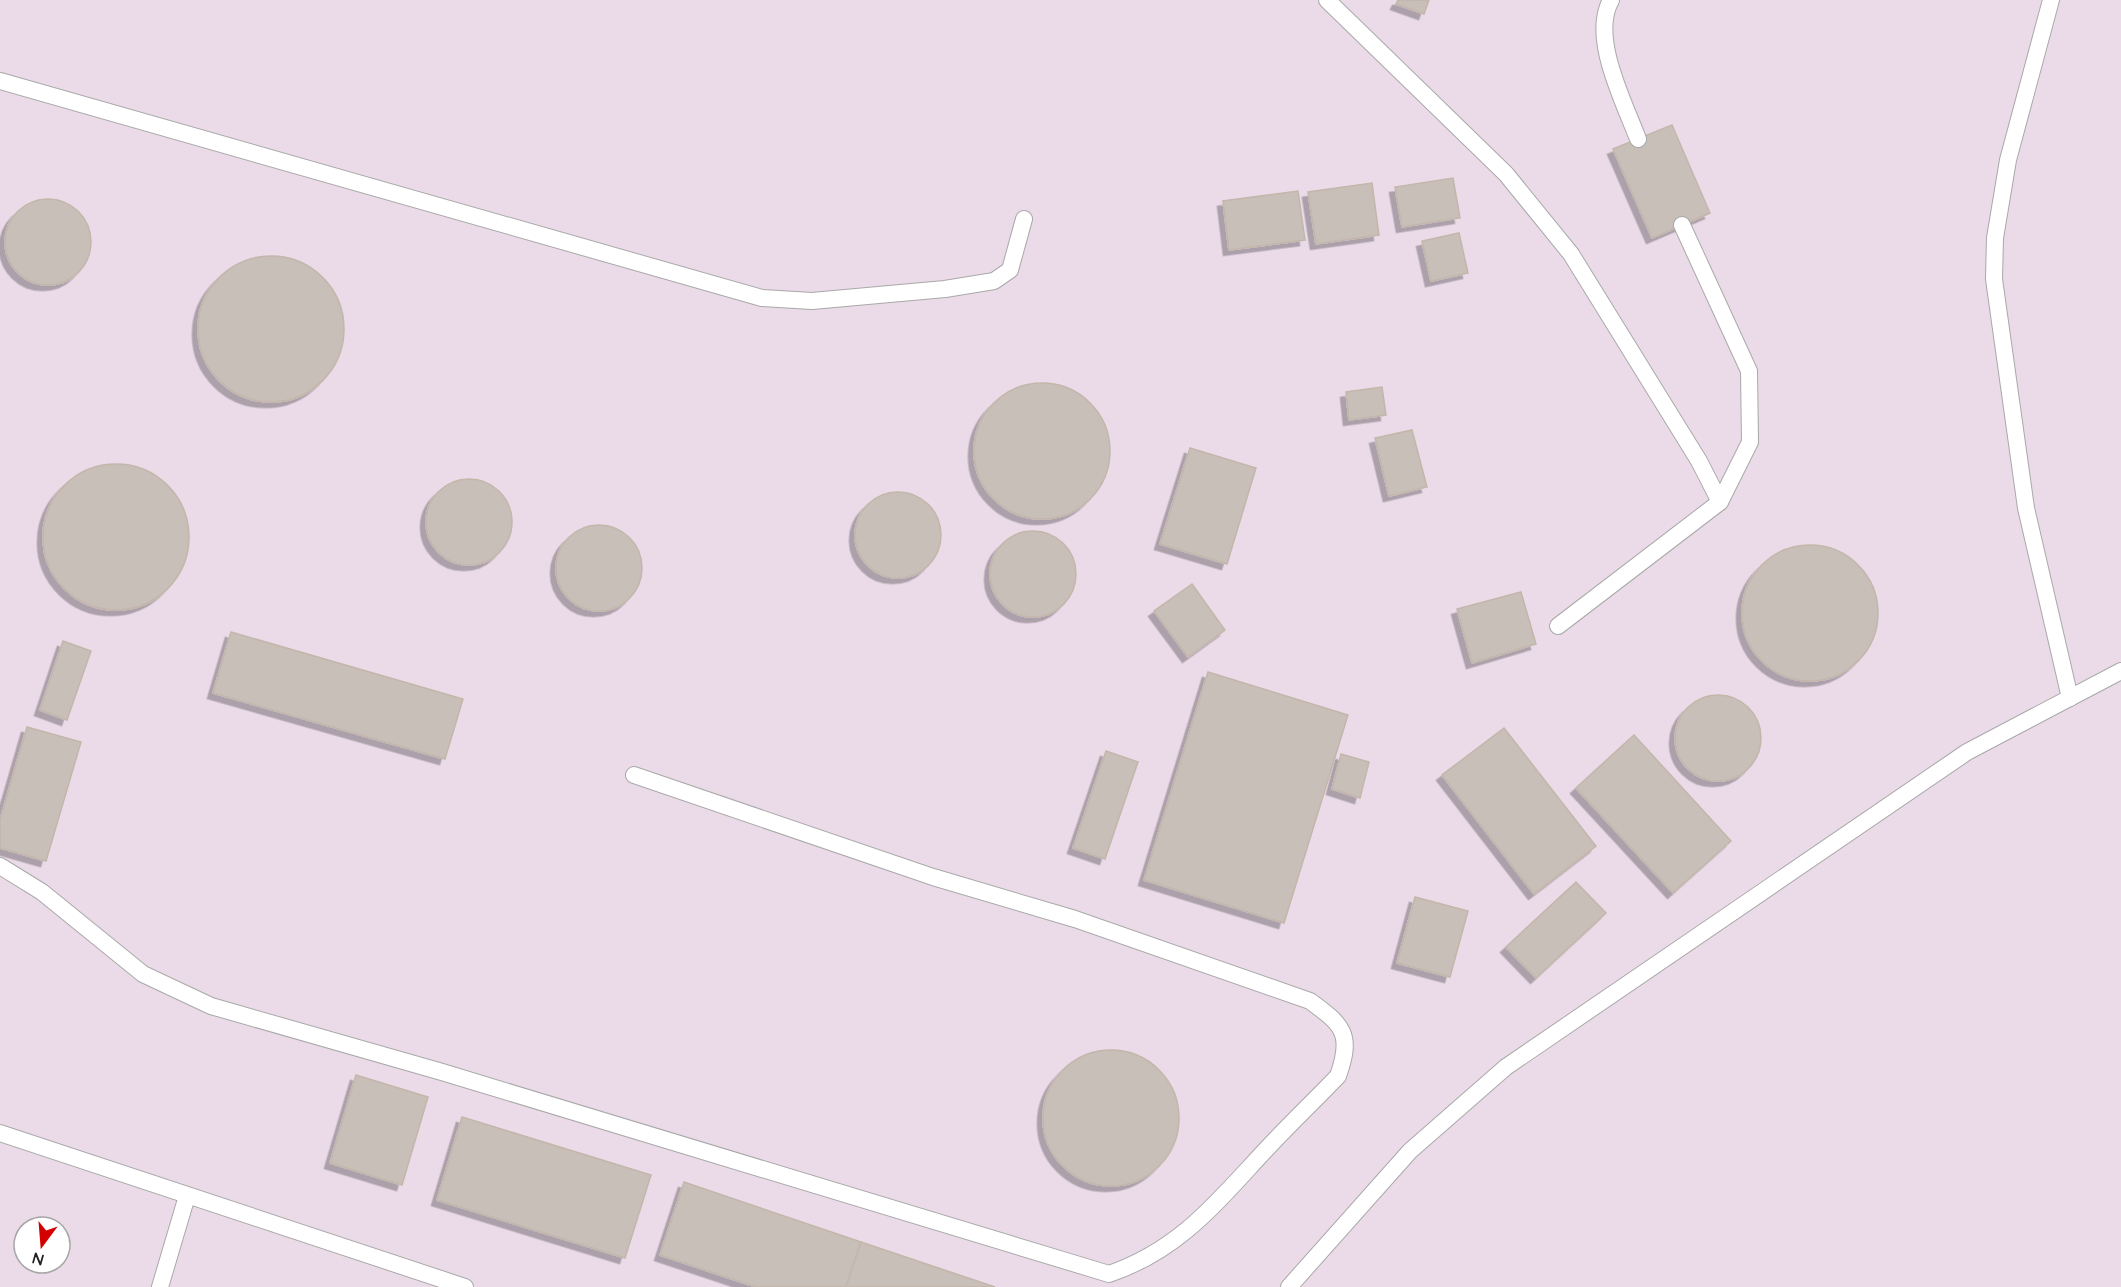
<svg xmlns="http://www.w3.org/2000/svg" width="2121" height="1287" viewBox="0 0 2121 1287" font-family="Quicksand,sans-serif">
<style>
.industrial{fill:#ebdbe8;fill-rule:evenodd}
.building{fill:#c7bfb8;stroke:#c4b6ab;stroke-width:1.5;filter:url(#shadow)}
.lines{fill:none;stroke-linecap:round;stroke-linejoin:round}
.lane-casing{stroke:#a9a9a9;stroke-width:18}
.lane{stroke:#fff;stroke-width:16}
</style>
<defs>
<filter id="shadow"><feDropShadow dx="-5.5" dy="5.5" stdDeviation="0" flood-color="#0004"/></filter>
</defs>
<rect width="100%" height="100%" fill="#f2efe9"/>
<path class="industrial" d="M 0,0 L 2121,0 L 2121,1287 L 0,1287 ZM 24,1227 L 60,1227 L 60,1263 L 24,1263 Z"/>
<g class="building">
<path d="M 1398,0 L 1429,0 L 1424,14 L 1396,4 Z"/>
<path d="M 1672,125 L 1710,213 L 1652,238 L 1613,149 Z"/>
<path d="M 1453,178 L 1460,218 L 1402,227 L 1395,187 Z"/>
<path d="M 1372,183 L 1379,235 L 1316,244 L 1308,192 Z"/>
<path d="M 1298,191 L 1305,240 L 1229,250 L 1223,201 Z"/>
<circle cx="48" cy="242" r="43"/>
<path d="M 1459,233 L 1468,273 L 1431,281 L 1422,241 Z"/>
<circle cx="271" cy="329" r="73"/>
<circle cx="1042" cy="451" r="68"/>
<path d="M 1382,387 L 1386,415 L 1349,420 L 1346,392 Z"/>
<path d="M 1412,430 L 1427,487 L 1389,496 L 1375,438 Z"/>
<path d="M 1190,448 L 1256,468 L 1227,564 L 1160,544 Z"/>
<circle cx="116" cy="537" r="73"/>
<circle cx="469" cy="522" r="43"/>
<circle cx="898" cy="535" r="43"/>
<circle cx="599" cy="568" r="43"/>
<circle cx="1033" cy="574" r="43"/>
<circle cx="1810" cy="613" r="68"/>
<path d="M 1192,584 L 1225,630 L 1188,657 L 1154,611 Z"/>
<path d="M 1521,592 L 1536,644 L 1472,663 L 1457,609 Z"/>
<path d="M 231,632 L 463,699 L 445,759 L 213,693 Z"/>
<path d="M 63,641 L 91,651 L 67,720 L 40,710 Z"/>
<path d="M 1208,672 L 1348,715 L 1284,923 L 1144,880 Z"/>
<circle cx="1718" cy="738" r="43"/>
<path d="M 27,727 L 81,742 L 46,861 L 0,848 L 0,820 Z"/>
<path d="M 1504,728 L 1596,846 L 1534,894 L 1442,775 Z"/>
<path d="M 1634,735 L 1731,841 L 1673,893 L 1576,788 Z"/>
<path d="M 1106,751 L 1138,762 L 1105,859 L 1073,848 Z"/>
<path d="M 1341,754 L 1369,762 L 1360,798 L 1332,789 Z"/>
<path d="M 1576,882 L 1606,913 L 1536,978 L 1506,947 Z"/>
<path d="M 1415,897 L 1468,911 L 1450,977 L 1397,963 Z"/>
<circle cx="1111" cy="1118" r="68"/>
<path d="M 356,1075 L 428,1097 L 402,1185 L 330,1163 Z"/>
<path d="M 462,1117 L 651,1175 L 625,1258 L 437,1200 Z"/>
<path d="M 684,1182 L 861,1242 L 846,1287 L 756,1287 L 660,1255 Z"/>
<path d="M 861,1242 L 995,1287 L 846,1287 Z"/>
</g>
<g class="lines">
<defs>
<g id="lane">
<path d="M 1327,0 L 1506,174 L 1571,254 L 1699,461 L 1720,502"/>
<path d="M 1611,0 C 1590,37 1624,102 1638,139"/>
<path d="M 2051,0 L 2008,160 L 1995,238 L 1994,279 L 2026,508 L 2070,698"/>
<path d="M 0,81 L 762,298 L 812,301 L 945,289 L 994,281 L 1010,270 L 1024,219"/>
<path d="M 1558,626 L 1720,502 L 1750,442 L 1749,371 L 1682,225"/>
<path d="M 0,866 L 42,892 L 143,974 L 211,1006 L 442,1072 L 1109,1274 C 1185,1248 1222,1195 1276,1139 C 1296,1118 1317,1098 1338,1076 C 1353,1034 1343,1025 1310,1001 L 1075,919 L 933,877 L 634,775"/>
<path d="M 0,1133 L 465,1287"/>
<path d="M 160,1287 L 187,1196"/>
<path d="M 1289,1287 L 1410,1151 L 1506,1067 L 1967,752 L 2121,671"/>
</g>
</defs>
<use href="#lane" class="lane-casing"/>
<use href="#lane" class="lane"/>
</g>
<g transform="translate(42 1245) rotate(196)"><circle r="28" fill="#ffffff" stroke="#a7a7a7" stroke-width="1.5"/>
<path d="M0-4.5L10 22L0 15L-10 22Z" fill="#d40000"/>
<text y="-9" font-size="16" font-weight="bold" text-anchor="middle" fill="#222222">N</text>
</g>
</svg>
